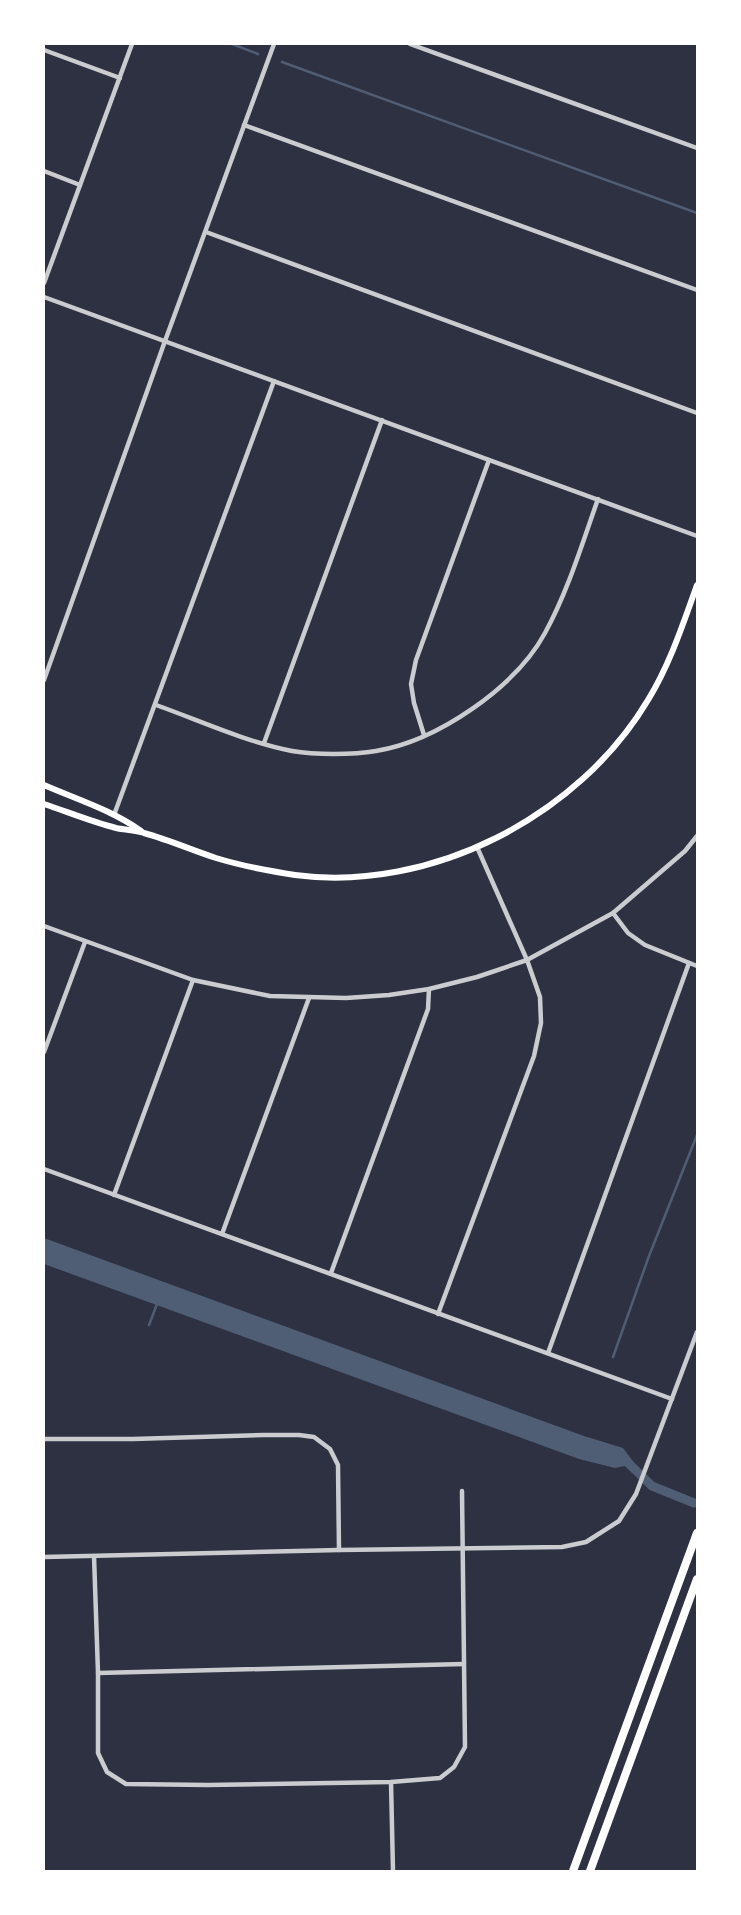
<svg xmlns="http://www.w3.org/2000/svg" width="741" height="1915" viewBox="0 0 741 1915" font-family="Lato,sans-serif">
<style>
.water{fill:#4f5d75}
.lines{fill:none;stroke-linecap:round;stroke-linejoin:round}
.stream{stroke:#4f5d75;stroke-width:2.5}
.canal{stroke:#4f5d75;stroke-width:9}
.minor{stroke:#caccd0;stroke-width:4.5}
.secondary{stroke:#fff;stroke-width:6}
.motorway{stroke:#fff;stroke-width:8}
</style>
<rect width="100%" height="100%" fill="#2d3142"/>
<path class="water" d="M 44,1238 L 584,1436 L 623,1448 L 635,1464 L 615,1468 L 579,1459 L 44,1264 Z"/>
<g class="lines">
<g class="stream">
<path d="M 232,44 L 258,54"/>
<path d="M 282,62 L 697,213"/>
<path d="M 149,1325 L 157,1304"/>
<path d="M 613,1357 L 649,1256 L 697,1135"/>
</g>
<path class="canal" d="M 622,1457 L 652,1486 L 694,1503"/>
<g class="minor">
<path d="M 410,44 L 697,148"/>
<path d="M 44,50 L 120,78"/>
<path d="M 244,125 L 697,290"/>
<path d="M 44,171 L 80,185"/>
<path d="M 206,232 L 697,413"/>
<path d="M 44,283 L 132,44"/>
<path d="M 44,297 L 697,536"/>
<path d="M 44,680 L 165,341 L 274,44"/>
<path d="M 156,705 C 201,721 246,742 292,751 C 315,755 353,755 376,751 C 437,741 515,688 545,633 C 568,591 582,544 598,499"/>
<path d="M 424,735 L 414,703 L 411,684 L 416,660 L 489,460"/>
<path d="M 264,743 L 382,420"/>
<path d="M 114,815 L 274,381"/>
<path d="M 613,913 L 628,933 L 645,945 L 697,966"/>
<path d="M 44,926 L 193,980 L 270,996 L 346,998 L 389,995 L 429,989 L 477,977 L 527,960 L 613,913 L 685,851 L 697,836"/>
<path d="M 44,1052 L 85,942"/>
<path d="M 44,1169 L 672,1399"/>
<path d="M 114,1195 L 193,980"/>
<path d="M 222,1234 L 309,998"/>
<path d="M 331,1273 L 428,1009 L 429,989"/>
<path d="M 438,1314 L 534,1056 L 541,1023 L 540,997 L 527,960 L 477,847"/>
<path d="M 548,1353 L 689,963"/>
<path d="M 44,1439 L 133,1439 L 264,1435 L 299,1435 L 314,1437 L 330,1449 L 338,1465 L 339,1550"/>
<path d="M 94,1556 L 98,1673 L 98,1753 L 107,1772 L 126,1784 L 208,1785 L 391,1782 L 440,1778 L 454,1767 L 465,1747 L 462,1491"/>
<path d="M 44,1557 L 339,1550 L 562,1547 L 586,1542 L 619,1521 L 636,1494 L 697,1332"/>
<path d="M 98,1673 L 464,1664"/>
<path d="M 391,1782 L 393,1871"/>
</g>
<g class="secondary">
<path d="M 44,785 C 76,799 112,810 141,831"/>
<path d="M 44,804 C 68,812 92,822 116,828 C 125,830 135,830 144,833 C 169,840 192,850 216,858 C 242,866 269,871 295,875 C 431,893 579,816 648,700 C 670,664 683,624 697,585"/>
</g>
<g class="motorway">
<path d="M 573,1871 L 697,1533"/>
<path d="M 590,1871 L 697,1579"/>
</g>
</g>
<rect width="741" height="1915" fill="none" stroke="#ffffff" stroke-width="90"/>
</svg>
